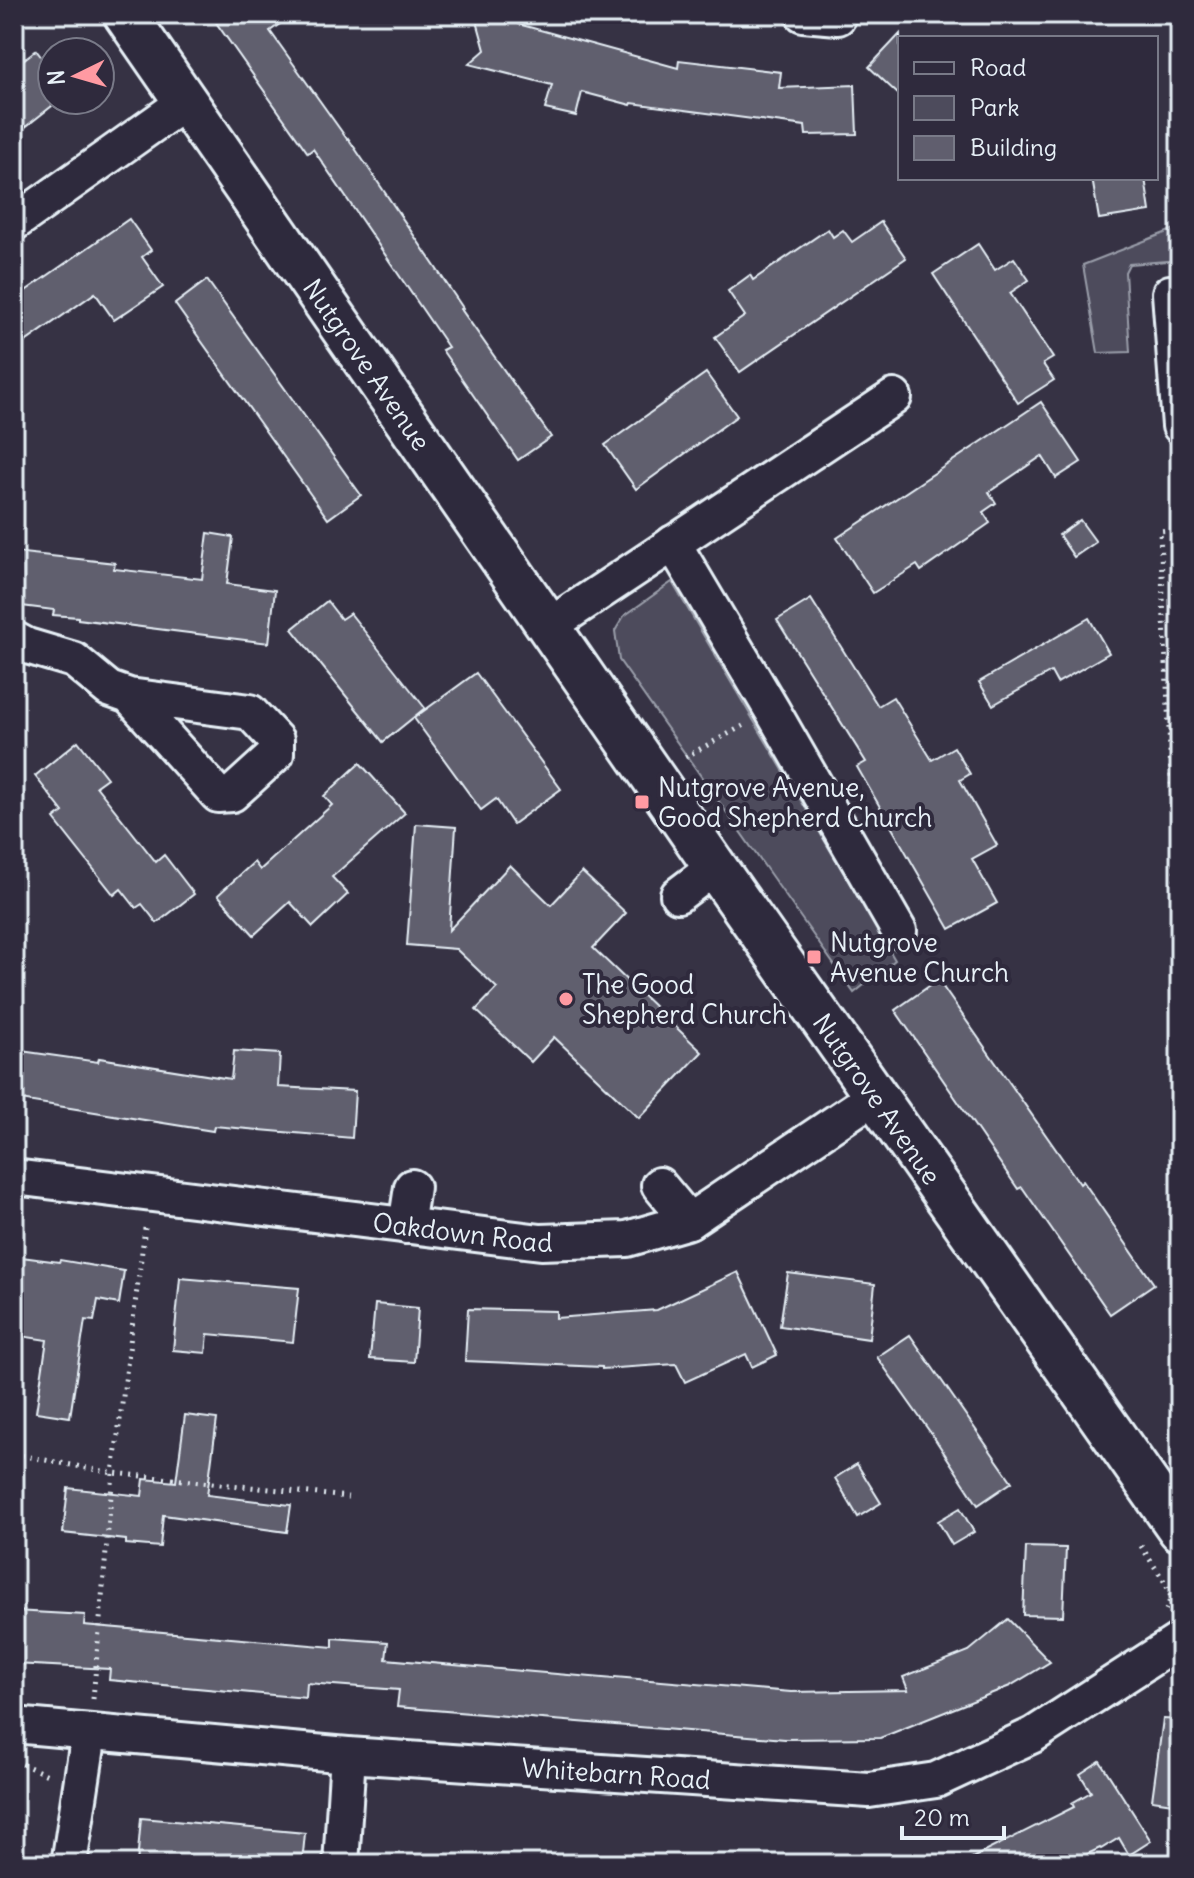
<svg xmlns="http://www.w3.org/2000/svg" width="1194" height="1878" viewBox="0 0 1194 1878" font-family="Delius,sans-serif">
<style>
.green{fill:#4d4b5c;stroke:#9a9eaa;stroke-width:2}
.building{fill:#605e6e;stroke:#e8f1f8;stroke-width:2}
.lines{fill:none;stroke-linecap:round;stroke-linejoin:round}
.minor-casing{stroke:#e8f1f8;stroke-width:40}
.major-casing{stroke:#e8f1f8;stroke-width:48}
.path{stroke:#e8f1f8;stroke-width:5;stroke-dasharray:2 6;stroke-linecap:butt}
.minor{stroke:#2f2a3d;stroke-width:34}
.major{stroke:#2f2a3d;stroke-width:42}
.poi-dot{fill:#ff9aa2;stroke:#2f2a3d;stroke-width:3}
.labels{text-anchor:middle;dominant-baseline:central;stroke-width:8;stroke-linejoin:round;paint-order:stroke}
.street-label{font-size:26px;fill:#e8f1f8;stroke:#2f2a3d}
.poi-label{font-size:26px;fill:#e8f1f8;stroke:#2f2a3d;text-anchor:start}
</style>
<rect width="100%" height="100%" fill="#363244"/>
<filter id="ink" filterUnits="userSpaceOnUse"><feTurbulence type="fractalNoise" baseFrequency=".0125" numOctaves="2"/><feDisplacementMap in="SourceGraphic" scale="16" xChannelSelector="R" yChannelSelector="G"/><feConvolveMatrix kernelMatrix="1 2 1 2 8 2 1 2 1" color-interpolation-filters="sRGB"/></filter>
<g filter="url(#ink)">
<g class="green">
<path d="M 1180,227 L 1180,260 L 1129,264 L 1125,272 L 1130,352 L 1098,353 L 1083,265 Z"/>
<path d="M 672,582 L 895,960 L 854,993 L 619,660 L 615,631 L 624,616 Z"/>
</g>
<g class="building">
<path d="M 210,14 L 294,14 L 270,31 L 347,139 L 348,138 L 463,308 L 461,309 L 551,437 L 518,460 L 442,350 L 448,347 L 313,149 L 308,153 Z"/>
<path d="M 475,14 L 516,14 L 518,24 L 678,68 L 679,60 L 781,72 L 779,88 L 855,85 L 857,134 L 806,135 L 805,126 L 632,103 L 631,105 L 582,92 L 576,116 L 545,109 L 552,85 L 469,64 L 485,50 Z"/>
<path d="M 900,34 L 900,96 L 869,67 Z"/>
<path d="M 36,50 L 52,71 L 52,106 L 14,136 L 14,67 Z"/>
<path d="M 1092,178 L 1145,178 L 1150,211 L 1099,219 Z"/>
<path d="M 129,219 L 151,250 L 142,257 L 163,287 L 114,320 L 95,293 L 14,350 L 14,299 Z"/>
<path d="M 881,222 L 906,258 L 740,372 L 715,337 L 745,316 L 728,291 L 750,275 L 753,280 L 828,229 L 833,237 L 843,230 L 852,242 Z"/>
<path d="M 978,244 L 995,270 L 1014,258 L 1029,280 L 1010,293 L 1053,358 L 1043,364 L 1054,380 L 1018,403 L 933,274 Z"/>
<path d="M 207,280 L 361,495 L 328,519 L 175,304 Z"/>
<path d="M 706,373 L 737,416 L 636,489 L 605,445 Z"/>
<path d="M 1041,402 L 1081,462 L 1056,478 L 1042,456 L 989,492 L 996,503 L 983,512 L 990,523 L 921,571 L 917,565 L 873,593 L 837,538 Z"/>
<path d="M 1080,520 L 1096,542 L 1074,557 L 1059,535 Z"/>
<path d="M 208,533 L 233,537 L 227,584 L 275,590 L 269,643 L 78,619 L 78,617 L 53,615 L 54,610 L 14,605 L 14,552 L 115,563 L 114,569 L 202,579 Z"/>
<path d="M 811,599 L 878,706 L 893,697 L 932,760 L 954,747 L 970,774 L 960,780 L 997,845 L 972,859 L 997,903 L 950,929 L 857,767 L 866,762 L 777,620 Z"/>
<path d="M 327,601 L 341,619 L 350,613 L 425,708 L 383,742 L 292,629 Z"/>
<path d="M 1089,618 L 1109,653 L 1057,683 L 1051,672 L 993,705 L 979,682 Z"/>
<path d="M 476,673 L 561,789 L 513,824 L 496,799 L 481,810 L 414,718 Z"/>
<path d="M 78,741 L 107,778 L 96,786 L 156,862 L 164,855 L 194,894 L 157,923 L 142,904 L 136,908 L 121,889 L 114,895 L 54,819 L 63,812 L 35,776 Z"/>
<path d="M 360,763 L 405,813 L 332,877 L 348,894 L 313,927 L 290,902 L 254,935 L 218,895 L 254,862 L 260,870 L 332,805 L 324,796 Z"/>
<path d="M 416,824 L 456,827 L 449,930 L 510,865 L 551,905 L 582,872 L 626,913 L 593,948 L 702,1052 L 639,1118 L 554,1037 L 531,1062 L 476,1010 L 497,988 L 456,949 L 407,945 Z"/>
<path d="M 938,980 L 1080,1184 L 1083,1181 L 1154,1284 L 1110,1314 L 1022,1187 L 1018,1189 L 895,1010 Z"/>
<path d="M 14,1050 L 98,1062 L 99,1058 L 231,1079 L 234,1051 L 280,1054 L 278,1087 L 355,1091 L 352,1138 L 214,1126 L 213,1131 L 14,1099 Z"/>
<path d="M 14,1256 L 59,1262 L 60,1260 L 124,1271 L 119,1304 L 98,1300 L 94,1321 L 85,1320 L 70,1417 L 36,1412 L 47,1340 L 14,1335 Z"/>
<path d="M 738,1272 L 777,1355 L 752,1367 L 746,1354 L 685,1382 L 676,1364 L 602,1369 L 602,1367 L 465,1361 L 468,1309 L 556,1311 L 556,1318 L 657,1310 Z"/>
<path d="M 788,1273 L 875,1284 L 869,1339 L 780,1326 Z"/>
<path d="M 180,1278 L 299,1288 L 293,1342 L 208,1334 L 206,1353 L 173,1350 Z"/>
<path d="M 375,1304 L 418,1308 L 414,1362 L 370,1359 Z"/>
<path d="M 910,1335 L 1012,1482 L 978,1505 L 935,1439 L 877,1357 Z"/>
<path d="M 185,1415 L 217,1419 L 207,1495 L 291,1505 L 287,1532 L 163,1515 L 160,1547 L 126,1544 L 126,1540 L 63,1533 L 68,1488 L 142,1496 L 144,1479 L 176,1482 Z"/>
<path d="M 857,1464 L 881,1503 L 858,1517 L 835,1478 Z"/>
<path d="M 960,1508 L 974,1532 L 952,1545 L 938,1521 Z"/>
<path d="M 1026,1547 L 1066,1548 L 1063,1616 L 1023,1615 Z"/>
<path d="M 14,1611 L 85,1615 L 84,1625 L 333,1647 L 333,1638 L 388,1642 L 386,1659 L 614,1679 L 615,1677 L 791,1692 L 908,1690 L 903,1677 L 969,1651 L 1008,1619 L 1050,1662 L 1010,1686 L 880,1738 L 785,1739 L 397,1707 L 399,1690 L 307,1683 L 306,1698 L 109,1680 L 110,1669 L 14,1664 Z"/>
<path d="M 1163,1719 L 1180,1720 L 1180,1804 L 1152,1800 Z"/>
<path d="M 1100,1761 L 1151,1841 L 1129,1855 L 1119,1838 L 1101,1849 L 1100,1848 L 1067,1864 L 960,1864 L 1074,1807 L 1072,1803 L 1091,1792 L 1080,1774 Z"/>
<path d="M 141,1818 L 305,1833 L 302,1864 L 137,1864 Z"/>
</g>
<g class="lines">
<defs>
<g id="minor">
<path d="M 803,14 L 838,17"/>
<path d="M 14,223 L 185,102"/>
<path d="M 1170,293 L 1180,426"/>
<path d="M 673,543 L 772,710 L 899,931"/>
<path d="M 549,626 L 894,397"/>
<path d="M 14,639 L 27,646 L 74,660 L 109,689 L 129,696 L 250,712 L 276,740 L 276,754 L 232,794 L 218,795 L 129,696"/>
<path d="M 678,895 L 715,867"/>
<path id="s1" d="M 14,1177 L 541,1242 L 627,1239 L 689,1221 L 875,1096"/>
<path d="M 659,1185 L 689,1221"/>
<path d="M 406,1226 L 412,1187"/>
<path id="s2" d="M 14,1725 L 348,1755 L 869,1790 L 936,1780 L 1033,1735 L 1180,1640"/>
<path d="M 69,1864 L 89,1733"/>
<path d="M 341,1864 L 348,1755"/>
</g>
<g id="major">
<path id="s3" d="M 125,14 L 715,867 L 1180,1530"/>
</g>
</defs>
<use href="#minor" class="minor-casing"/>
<use href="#major" class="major-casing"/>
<g class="path">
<path d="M 1180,529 L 1160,531 L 1176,884 L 1180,889"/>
<path d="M 685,757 L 743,726"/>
<path d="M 14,1454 L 113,1473 L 348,1497"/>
<path d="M 1141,1546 L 1166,1584 L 1171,1597 L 1166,1610"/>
<path d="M 93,1699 L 113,1473 L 145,1228"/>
<path d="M 15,1761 L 50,1776"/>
</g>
<use href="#minor" class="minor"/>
<use href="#major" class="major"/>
</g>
</g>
<g class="poi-dot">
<rect x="634" y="794" width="16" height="16" rx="4"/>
<rect x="806" y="949" width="16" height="16" rx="4"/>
<circle cx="566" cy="999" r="8"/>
</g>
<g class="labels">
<g class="street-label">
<text stroke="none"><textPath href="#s3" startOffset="426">Nutgrove Avenue</textPath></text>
<text stroke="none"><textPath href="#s3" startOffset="1320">Nutgrove Avenue</textPath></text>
<text stroke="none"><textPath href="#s1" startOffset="452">Oakdown Road</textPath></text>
<text stroke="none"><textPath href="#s2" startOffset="604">Whitebarn Road</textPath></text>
</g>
<g class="poi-label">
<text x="658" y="787">Nutgrove Avenue,<tspan x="658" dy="30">Good Shepherd Church</tspan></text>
<text x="830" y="942">Nutgrove<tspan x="830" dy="30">Avenue Church</tspan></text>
<text x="582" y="984">The Good<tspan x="582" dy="30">Shepherd Church</tspan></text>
</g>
</g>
<rect width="1194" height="1878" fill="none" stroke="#2f2a3d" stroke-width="48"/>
<rect x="24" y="24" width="1146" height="1830" fill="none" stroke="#e8f1f8" stroke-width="3" filter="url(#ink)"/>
<rect x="898" y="36" width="260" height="144" fill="#2f2a3d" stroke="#797a88" stroke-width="2"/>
<rect x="914" y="62" width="40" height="12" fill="#2f2a3d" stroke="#797a88" stroke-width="2"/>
<text x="970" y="76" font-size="24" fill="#e8f1f8">Road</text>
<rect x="914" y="96" width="40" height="24" fill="#4d4b5c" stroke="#797a88" stroke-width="2"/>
<text x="970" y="116" font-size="24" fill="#e8f1f8">Park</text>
<rect x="914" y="136" width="40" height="24" fill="#605e6e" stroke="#797a88" stroke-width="2"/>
<text x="970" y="156" font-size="24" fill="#e8f1f8">Building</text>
<g transform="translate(76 76) rotate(265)"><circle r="38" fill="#2f2a3d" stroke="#797a88" stroke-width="2"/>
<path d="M0-6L14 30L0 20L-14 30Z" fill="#ff9aa2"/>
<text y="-12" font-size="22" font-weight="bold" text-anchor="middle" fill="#e8f1f8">N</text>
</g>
<path d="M902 1826v12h102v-12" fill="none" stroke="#e8f1f8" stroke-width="4"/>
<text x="914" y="1826" font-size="24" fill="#e8f1f8" stroke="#2f2a3d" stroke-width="6" paint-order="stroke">20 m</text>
</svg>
